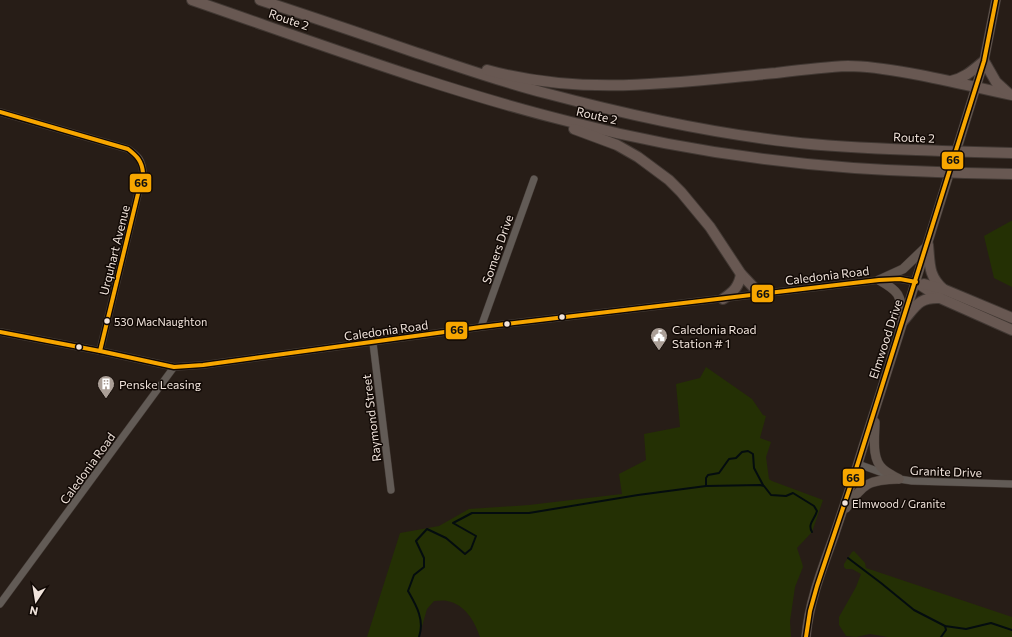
<svg xmlns="http://www.w3.org/2000/svg" width="1012" height="637" viewBox="0 0 1012 637" font-family="Commissioner,sans-serif">
<style>
.green{fill:#243004}
.lines{fill:none;stroke-linecap:round;stroke-linejoin:round}
.stream{stroke:#040c0f;stroke-width:2}
.minor-casing{stroke:#413833;stroke-width:8}
.major-casing{stroke:#413833;stroke-width:10}
.highway-casing{stroke:#413833;stroke-width:12}
.minor{stroke:#625b56;stroke-width:7}
.major{stroke:#62564f;stroke-width:9}
.highway{stroke:#685852;stroke-width:10}
.highway-bridge-casing{stroke:#413833;stroke-width:12;stroke-linecap:butt}
.highway-bridge{stroke:#685852;stroke-width:10}
.bus-1-casing{stroke:#110905;stroke-width:7}
.bus-1{stroke:#f7a600;stroke-width:4}
.bus-dot{fill:#f0e3db;stroke:#110905;stroke-width:1.5}
.labels{text-anchor:middle;dominant-baseline:central;stroke-width:3;stroke-linejoin:round;paint-order:stroke}
.bus-label{font-size:11px;fill:#f0e3db;stroke:#110905;text-anchor:start}
.street-label{font-size:12px;fill:#f0e3db;stroke:#110905}
.poi-label{font-size:12px;fill:#f0e3db;stroke:#110905;text-anchor:start}
.line-badge{stroke:#110905;stroke-width:1.5}
.pale-badge-label{font-size:11px;text-anchor:middle;font-weight:bold;fill:#111}
</style>
<rect width="100%" height="100%" fill="#271d17"/>
<g class="green">
<path d="M 1011,221 L 1012,221 L 1012,287 L 994,278 L 984,236 Z"/>
<path d="M 706,367 L 752,399 L 763,415 L 766,416 L 760,438 L 771,442 L 766,457 L 769,479 L 772,481 L 823,500 L 812,532 L 797,548 L 802,563 L 803,567 L 795,587 L 790,621 L 791,637 L 480,637 C 475,622 465,604 447,601 C 443,600 438,601 434,601 L 427,609 L 419,637 L 367,637 L 400,533 L 439,526 L 469,509 L 529,505 L 622,494 L 619,474 L 646,460 L 644,434 L 680,427 L 676,384 L 700,378 Z"/>
<path d="M 854,551 L 865,563 L 866,568 L 1012,617 L 1012,637 L 888,637 L 870,634 L 856,637 L 846,636 L 839,625 L 839,617 L 856,587 L 861,574 L 852,569 L 846,569 L 844,567 L 844,564 L 852,552 Z"/>
</g>
<g class="lines">
<g class="stream">
<path d="M 706,486 L 706,478 L 708,475 L 719,473 L 729,459 L 736,458 L 742,452 L 748,451 L 753,454 L 754,468 L 763,485"/>
<path d="M 848,558 L 881,583 L 914,610 L 945,626 L 966,629 L 991,623 L 1012,630"/>
<path d="M 419,637 C 425,620 416,605 408,591 L 414,575 L 424,567 L 424,558 L 416,541 L 427,529 L 446,538 L 465,554 L 471,549 L 476,536 L 453,523 L 472,513 L 529,513 L 638,495 L 706,486 L 760,485 L 764,486 L 771,495 L 786,496 L 793,493 L 814,506 L 817,511 C 815,519 807,524 812,532"/>
<path d="M 941,637 L 946,630 L 945,626"/>
</g>
<defs>
<g id="minor">
<path d="M 0,112 L 128,149 C 139,157 142,160 143,173 L 100,351"/>
<path d="M 481,327 L 534,179"/>
<path d="M 0,332 L 100,351 L 174,367 L 203,365 L 481,327 L 879,280 L 900,279 L 916,282"/>
<path d="M 373,343 L 391,490"/>
<path d="M 858,464 L 899,479 L 912,481 L 1012,484"/>
<path d="M 0,604 L 174,367"/>
</g>
<g id="major">
<path d="M 879,280 L 903,269 L 926,247"/>
<path d="M 879,280 C 900,292 900,294 903,318"/>
<path d="M 875,422 C 875,436 871,459 883,469 C 887,473 894,476 899,479"/>
<path d="M 846,508 C 865,483 867,480 899,479"/>
<path d="M 806,637 C 809,602 822,569 834,536 C 844,506 854,477 863,447 C 902,327 939,207 976,87 L 984,61 L 996,0"/>
</g>
<g id="highway">
<path d="M 192,0 C 317,43 442,90 571,122 C 690,153 814,169 937,172"/>
<path d="M 260,0 C 312,17 365,35 417,53 C 460,67 502,82 545,93 C 624,114 710,133 791,142 C 841,148 892,149 942,151"/>
<path d="M 487,70 C 584,97 678,82 776,73 C 800,70 824,67 848,66 C 871,66 892,70 914,74 C 947,80 979,88 1012,95"/>
<path d="M 951,81 C 965,78 973,70 984,61 L 996,82 L 1008,93"/>
<path d="M 574,129 L 617,145 L 638,157 L 669,180 L 681,192 L 710,227 L 741,274 L 760,294"/>
<path d="M 975,152 L 1012,153"/>
<path d="M 965,173 L 1012,174"/>
<path d="M 928,245 C 930,264 928,275 943,289"/>
<path d="M 916,282 L 940,298 L 1012,330"/>
<path d="M 924,284 L 943,289 L 1012,318"/>
<path d="M 723,299 C 733,292 739,287 741,274"/>
<path d="M 903,321 C 916,306 919,297 940,298"/>
</g>
</defs>
<use href="#minor" class="minor-casing"/>
<use href="#major" class="major-casing"/>
<use href="#highway" class="highway-casing"/>
<use href="#minor" class="minor"/>
<use href="#major" class="major"/>
<use href="#highway" class="highway"/>
<defs>
<g id="highway-bridge">
<path d="M 942,151 L 975,152"/>
<path d="M 937,172 L 965,173"/>
</g>
</defs>
<use href="#highway-bridge" class="highway-bridge-casing"/>
<use href="#highway-bridge" class="highway-bridge"/>
<defs>
<g id="bus-1">
<path d="M 0,112 L 128,149 C 137,156 142,161 143,173 L 100,351"/>
<path d="M 0,332 L 100,351 L 174,367 L 203,365 L 481,327 L 879,280 L 900,279 L 916,282"/>
<path d="M 806,637 L 810,611 L 817,586 L 856,469 L 984,61 L 996,0"/>
</g>
</defs>
<use href="#bus-1" class="bus-1-casing"/>
<use href="#bus-1" class="bus-1"/>
</g>
<defs>
<symbol id="civic-pin" viewBox="-11 -11 22 30"><path d="M0 17L-7.5 6A9.5 9.5 0 1 1 7.5 6Z" fill="#aa9e96" stroke="#110905"/><path d="M-.6-6.5H3V-4.5H.6V-3L4-1V1h2V6H-6V1h2V-1L-.6-3ZM-1.2 2.5V6h2.4V2.5Z" fill="#fff"/></symbol>
<symbol id="building-pin" viewBox="-11 -11 22 30"><path d="M0 17L-7.5 6A9.5 9.5 0 1 1 7.5 6Z" fill="#aa9e96" stroke="#110905"/><path d="M-4-6H4V6H1V3H-1V6H-4ZM-2.5-4.3h1.7v1.8h-1.7ZM.8-4.3h1.7v1.8H.8ZM-2.5-1h1.7V.8h-1.7ZM.8-1h1.7V.8H.8Z" fill="#fff"/></symbol>
</defs>
<g fill-rule="evenodd">
<use href="#civic-pin" x="649" y="326" width="20" height="27"/>
<use href="#building-pin" x="96" y="374" width="20" height="27"/>
</g>
<g class="bus-dot">
<circle cx="562" cy="317" r="3.5"/>
<circle cx="107" cy="321" r="3.5"/>
<circle cx="507" cy="324" r="3.5"/>
<circle cx="79" cy="347" r="3.5"/>
<circle cx="845" cy="503" r="3.5"/>
</g>
<g class="labels">
<g class="bus-label">
<text x="114" y="321">530 MacNaughton</text>
<text x="852" y="503">Elmwood / Granite</text>
</g>
<g class="street-label">
<text transform="translate(289 19) rotate(19)">Route 2</text>
<text transform="translate(597 115) rotate(13)">Route 2</text>
<text transform="translate(914 137) rotate(2)">Route 2</text>
<text transform="translate(497 249) rotate(-71)">Somers Drive</text>
<text transform="translate(114 250) rotate(-76)">Urquhart Avenue</text>
<text transform="translate(827 275) rotate(-7)">Caledonia Road</text>
<text transform="translate(386 330) rotate(-8)">Caledonia Road</text>
<text transform="translate(885 339) rotate(-72)">Elmwood Drive</text>
<text transform="translate(371 418) rotate(-97)">Raymond Street</text>
<text transform="translate(87 468) rotate(-54)">Caledonia Road</text>
<text transform="translate(946 471) rotate(2)">Granite Drive</text>
</g>
<g class="poi-label">
<text x="672" y="329">Caledonia Road<tspan x="672" dy="14">Station # 1</tspan></text>
<text x="119" y="384">Penske Leasing</text>
</g>
</g>
<g class="line-badge">
<rect x="941" y="151" width="23" height="19" rx="4" fill="#f7a600"/>
<rect x="129" y="173" width="23" height="20" rx="4" fill="#f7a600"/>
<rect x="751" y="284" width="23" height="19" rx="4" fill="#f7a600"/>
<rect x="445" y="321" width="23" height="19" rx="4" fill="#f7a600"/>
<rect x="842" y="468" width="23" height="19" rx="4" fill="#f7a600"/>
</g>
<g class="pale-badge-label">
<text x="953" y="164">66</text>
<text x="141" y="187">66</text>
<text x="763" y="298">66</text>
<text x="457" y="334">66</text>
<text x="853" y="482">66</text>
</g>
<g transform="translate(36 601) rotate(192)" stroke="#110905" stroke-width="3" paint-order="stroke">
<path d="M0-3L7 15L0 10L-7 15Z" fill="#f0e3db"/>
<text y="-6" font-size="11" font-weight="bold" text-anchor="middle" fill="#f0e3db">N</text>
</g>
</svg>
